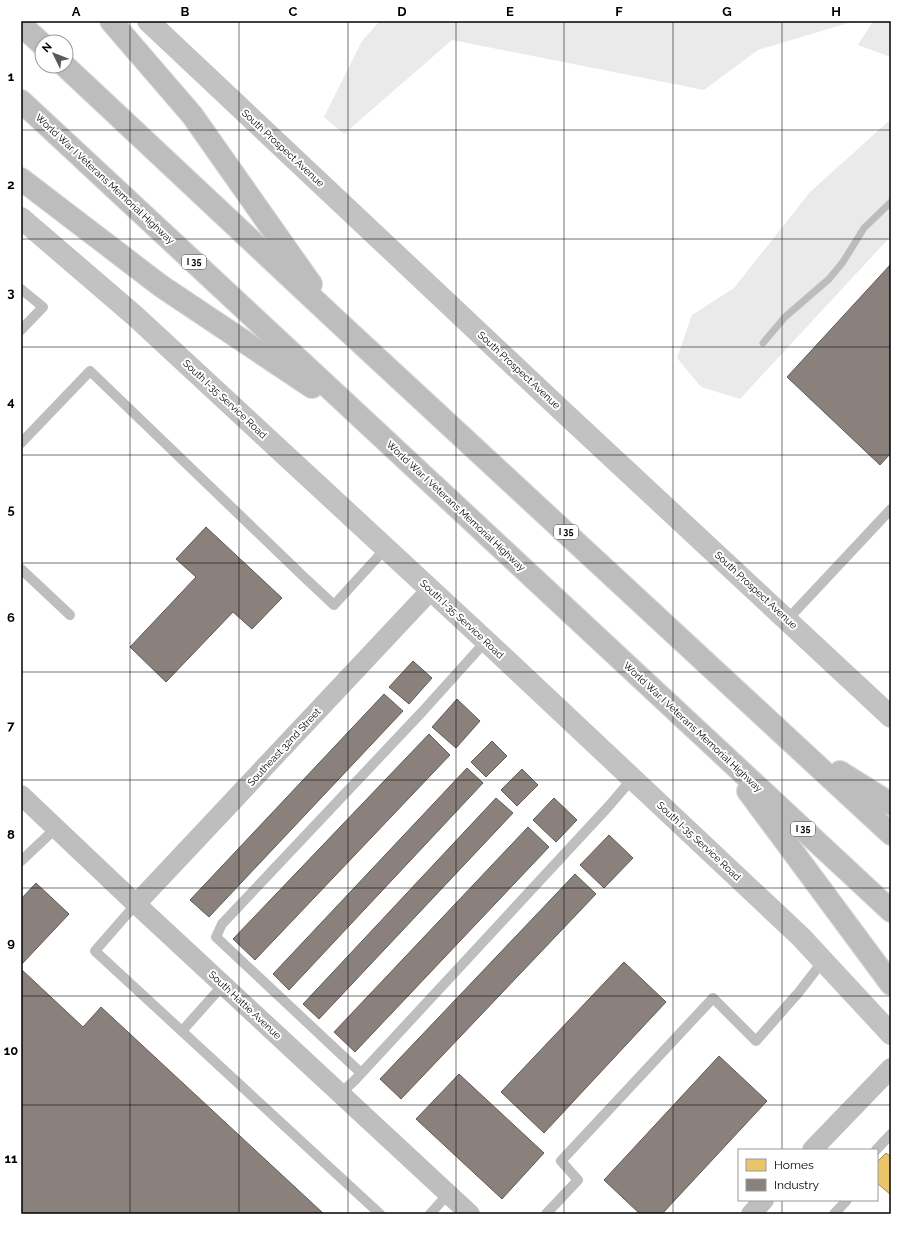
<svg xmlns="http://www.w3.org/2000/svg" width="912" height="1235" viewBox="0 0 912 1235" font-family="Raleway,sans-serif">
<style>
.green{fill:#eaeaea}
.homes{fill:#e9c46a;stroke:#a3894a}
.industry{fill:#8a817c;stroke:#615a57}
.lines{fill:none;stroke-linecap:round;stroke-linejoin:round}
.stream{stroke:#bcbcbc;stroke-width:7}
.highway-casing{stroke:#dbdbdb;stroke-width:24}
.lane{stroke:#bebebe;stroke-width:10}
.street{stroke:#bebebe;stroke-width:20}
.secondary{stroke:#c2c2c2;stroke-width:22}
.highway{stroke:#bdbdbd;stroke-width:22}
.grid{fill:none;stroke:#000;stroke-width:1;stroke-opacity:0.55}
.labels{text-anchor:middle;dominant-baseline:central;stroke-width:4;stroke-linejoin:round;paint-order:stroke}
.shield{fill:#fff;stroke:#4c4c4c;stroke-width:1}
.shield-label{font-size:9px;font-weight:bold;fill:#000}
.street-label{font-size:10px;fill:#000;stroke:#fff}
.neatline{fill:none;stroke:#000;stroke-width:1.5}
.grid-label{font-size:13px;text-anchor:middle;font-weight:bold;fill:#000}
</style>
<rect width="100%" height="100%" fill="#fff"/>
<g class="green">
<path d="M 380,21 L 855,21 L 758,50 L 704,90 L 452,40 L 344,134 L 324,117 L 362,41 Z"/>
<path d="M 873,21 L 891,21 L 891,57 L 858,45 Z"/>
<path d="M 891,119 L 891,236 L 740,399 L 701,387 L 677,358 L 692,315 L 734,288 L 810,192 Z"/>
</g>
<path class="homes" d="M 886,1153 L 891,1157 L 891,1195 L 877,1183 L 877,1162 Z"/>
<g class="industry">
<path d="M 891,264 L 891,453 L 880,465 L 787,377 Z"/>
<path d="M 206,527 L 282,598 L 252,629 L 233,612 L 166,682 L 130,647 L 196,577 L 176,559 Z"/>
<path d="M 413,661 L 432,678 L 409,704 L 389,687 Z"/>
<path d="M 384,694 L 403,711 L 209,917 L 190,900 Z"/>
<path d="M 457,699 L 480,721 L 456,748 L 432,727 Z"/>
<path d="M 429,734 L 450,755 L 255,960 L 233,939 Z"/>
<path d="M 492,741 L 507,756 L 486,777 L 471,762 Z"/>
<path d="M 467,768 L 483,783 L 289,990 L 273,974 Z"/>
<path d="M 522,769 L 538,785 L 517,806 L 501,790 Z"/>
<path d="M 496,798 L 513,813 L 319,1019 L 303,1004 Z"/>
<path d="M 554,798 L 577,820 L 556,842 L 533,820 Z"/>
<path d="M 528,827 L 549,847 L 355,1052 L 334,1032 Z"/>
<path d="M 609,835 L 633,858 L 604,888 L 580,865 Z"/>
<path d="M 575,874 L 596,894 L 401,1099 L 380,1079 Z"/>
<path d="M 36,883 L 69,914 L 21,965 L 21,899 Z"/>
<path d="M 624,962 L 666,1002 L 544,1133 L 501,1092 Z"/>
<path d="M 21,969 L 83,1027 L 101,1007 L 324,1214 L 21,1214 Z"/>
<path d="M 719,1056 L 767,1101 L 662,1214 L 640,1214 L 604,1180 Z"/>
<path d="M 459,1074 L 544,1153 L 502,1199 L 416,1119 Z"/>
</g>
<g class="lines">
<path class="stream" d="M 763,343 L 785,317 L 829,279 L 843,262 L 864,228 L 891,202"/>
<defs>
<g id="highway">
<path d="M 111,21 L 192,115 L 311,284"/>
<path d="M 21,25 L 42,44"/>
<path d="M 65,66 L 337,321 L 891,834"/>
<path d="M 21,101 L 891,911"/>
<path d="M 21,179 L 161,286 L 312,387"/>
<path d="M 840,772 L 891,804"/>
<path d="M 748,791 L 891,984"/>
</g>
</defs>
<use href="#highway" class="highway-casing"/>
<g class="lane">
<path d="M 21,289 L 43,307 L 21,330"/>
<path d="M 21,443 L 90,371 L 304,577 L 334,605 L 386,548"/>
<path d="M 21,569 L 70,615"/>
<path d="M 788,619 L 891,509"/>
<path d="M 21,861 L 56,828"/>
<path d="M 136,904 L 95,951 L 380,1214"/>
<path d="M 182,1031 L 223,985"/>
<path d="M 361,1073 L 216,937 L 222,924 L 422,712 L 486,641"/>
<path d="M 340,1094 L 355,1080 L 608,807 L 632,779"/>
<path d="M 876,1150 L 891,1134"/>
<path d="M 430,1214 L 448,1194"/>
<path d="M 546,1214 L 578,1180 L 561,1161 L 713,998 L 756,1041 L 799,992 L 823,961"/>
<path d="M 834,1214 L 847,1200"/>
</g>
<g class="street">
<path d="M 21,795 L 136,904 L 470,1214"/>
<path d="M 136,904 L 431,590"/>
<path d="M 812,1150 L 891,1068"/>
<path d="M 751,1214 L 764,1200"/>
</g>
<g class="secondary">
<path d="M 148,21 L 559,408 L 891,717"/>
<path d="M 21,218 L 135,316 L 486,641 L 801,937 L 891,1034"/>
</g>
<use href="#highway" class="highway"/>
</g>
<path class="grid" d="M 130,21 L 130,1214M 239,21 L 239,1214M 348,21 L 348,1214M 456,21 L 456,1214M 564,21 L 564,1214M 673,21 L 673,1214M 782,21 L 782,1150M 21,130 L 891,130M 21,239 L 891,239M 21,347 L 891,347M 21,455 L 891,455M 21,563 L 891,563M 21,672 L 891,672M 21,780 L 891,780M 21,888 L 891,888M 21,996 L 891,996M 21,1105 L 891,1105M 782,1200 L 782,1214"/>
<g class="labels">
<g class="shield">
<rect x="182" y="255" width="24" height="14" rx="3"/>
<rect x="554" y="525" width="24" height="14" rx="3"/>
<rect x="791" y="822" width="24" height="14" rx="3"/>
</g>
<g class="shield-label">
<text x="194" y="262">I 35</text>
<text x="566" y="532">I 35</text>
<text x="803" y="829">I 35</text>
</g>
<g class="street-label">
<text transform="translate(283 148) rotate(43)">South Prospect Avenue</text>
<text transform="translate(105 179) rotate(43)">World War I Veterans Memorial Highway</text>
<text transform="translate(519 370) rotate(43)">South Prospect Avenue</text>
<text transform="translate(225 399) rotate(43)">South I-35 Service Road</text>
<text transform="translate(456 506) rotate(43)">World War I Veterans Memorial Highway</text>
<text transform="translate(756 590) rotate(43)">South Prospect Avenue</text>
<text transform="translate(462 619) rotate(43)">South I-35 Service Road</text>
<text transform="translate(693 727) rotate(43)">World War I Veterans Memorial Highway</text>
<text transform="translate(284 747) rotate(-47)">Southeast 32nd Street</text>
<text transform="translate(699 841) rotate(43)">South I-35 Service Road</text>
<text transform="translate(245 1005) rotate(43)">South Hattie Avenue</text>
</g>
</g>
<rect width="912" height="1235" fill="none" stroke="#ffffff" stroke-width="44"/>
<rect x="738" y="1149" width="140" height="52" fill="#ffffff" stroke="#999999"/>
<rect x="746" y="1159" width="20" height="12" fill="#e9c46a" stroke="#999999"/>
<text x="774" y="1169" font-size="12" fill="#000000">Homes</text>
<rect x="746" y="1179" width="20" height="12" fill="#8a817c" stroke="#999999"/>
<text x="774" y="1189" font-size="12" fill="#000000">Industry</text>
<g transform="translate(54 54) rotate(313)"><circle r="19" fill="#ffffff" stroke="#999999"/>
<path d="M0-3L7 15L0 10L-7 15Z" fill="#595959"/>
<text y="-6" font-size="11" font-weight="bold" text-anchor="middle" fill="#000000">N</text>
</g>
<rect x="22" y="22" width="868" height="1191" class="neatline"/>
<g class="grid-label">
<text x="76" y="16">A</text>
<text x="185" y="16">B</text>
<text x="293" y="16">C</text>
<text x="402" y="16">D</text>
<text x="510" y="16">E</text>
<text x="619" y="16">F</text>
<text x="727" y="16">G</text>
<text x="836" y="16">H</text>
<text x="11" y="81">1</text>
<text x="11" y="189">2</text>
<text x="11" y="297">3</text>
<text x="11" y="406">4</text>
<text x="11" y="514">5</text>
<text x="11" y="622">6</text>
<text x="11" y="730">7</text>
<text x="11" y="839">8</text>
<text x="11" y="947">9</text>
<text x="11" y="1055">10</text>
<text x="11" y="1163">11</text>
</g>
</svg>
